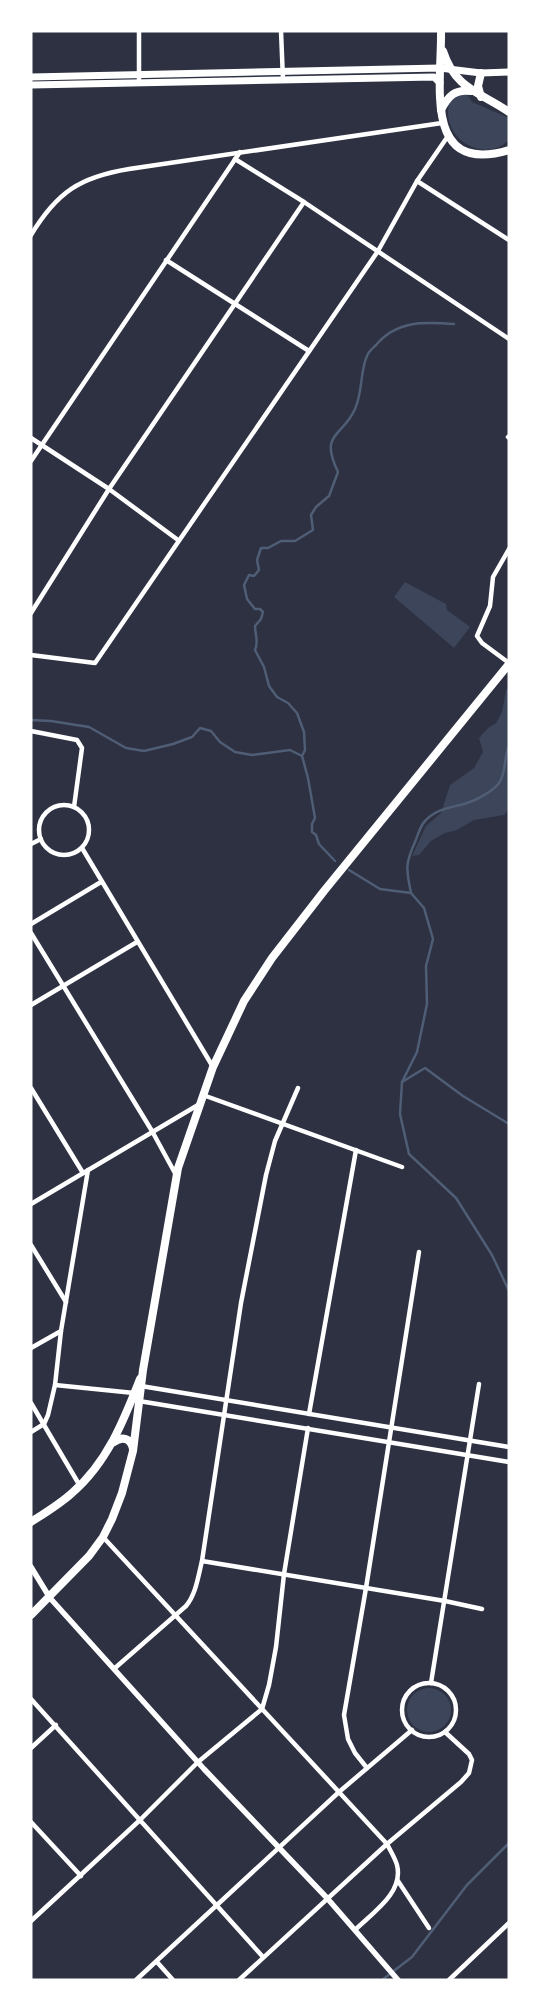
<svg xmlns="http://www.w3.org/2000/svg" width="540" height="2011" viewBox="0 0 540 2011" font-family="'Archivo Narrow',sans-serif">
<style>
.green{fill:#3c4559}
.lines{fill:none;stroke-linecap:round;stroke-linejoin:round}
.stream{stroke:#4f5d75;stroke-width:2.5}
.minor{stroke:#fff;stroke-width:4.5}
.tertiary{stroke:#fff;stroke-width:5.5}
.secondary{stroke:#fff;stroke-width:7}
.primary{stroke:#fff;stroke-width:8}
</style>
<rect width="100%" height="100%" fill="#2d3142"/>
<g class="green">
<path d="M 464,93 L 467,94 L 472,102 L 509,118 L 509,140 C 482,166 438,135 450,101 Z"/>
<path d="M 405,582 L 446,604 L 447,610 L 470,627 L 454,648 L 394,597 Z"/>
<path d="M 509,687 L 509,809 L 504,815 L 474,820 L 457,830 L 445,833 L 431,841 L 419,855 L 412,856 L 426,826 L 441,813 L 450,785 L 474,768 L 483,752 L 479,738 L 488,728 L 496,723 L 502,712 L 506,690 Z"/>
<circle cx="429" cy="1710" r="22"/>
</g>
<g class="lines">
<g class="stream">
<path d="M 31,720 L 51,721 L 89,727 L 126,748 L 144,751 L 173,744 L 192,737 L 200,728 L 211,731 L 220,742 L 235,752 L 252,755 L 290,750 L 302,756"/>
<path d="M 335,861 L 319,844 L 316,835 L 312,832 L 312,824 L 315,818 L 308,778 L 302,756 L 305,750 L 304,732 L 297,713 L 288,703 L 277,697 L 269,686 L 264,667 L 255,650 C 259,642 255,635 255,626 L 261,619 L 263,612 L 260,609 L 255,609 L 247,599 L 244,585 L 249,575 L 254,576 L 259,570 L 257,560 L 261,548 L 268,548 L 281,541 L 295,541 L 313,530 L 311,515 L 316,507 L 329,496 L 338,472 C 319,432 342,438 355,409 C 363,391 360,371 367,356 C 368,352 373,348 376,345 C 397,320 424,322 454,324"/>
<path d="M 349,870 L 380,889 L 411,893 L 424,908 L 433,939 L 426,966 L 427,1004 L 417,1052 L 402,1082 L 400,1114 L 409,1154 L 456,1198 L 492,1255 L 509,1291"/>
<path d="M 411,893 C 406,869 405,864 415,842 C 418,835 420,826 425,821 C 437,808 451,808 467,803 C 477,800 493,791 499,783 C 507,772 503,758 509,746"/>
<path d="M 402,1082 L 425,1068 L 463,1096 L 509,1124"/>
<path d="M 382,1980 L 412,1957 L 467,1885 L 509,1843"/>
</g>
<g class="minor">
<path d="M 139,31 L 139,83"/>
<path d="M 281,31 L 283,80"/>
<path d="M 235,159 L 304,202 L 509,339"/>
<path d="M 417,181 L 509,240"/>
<path d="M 31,235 C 57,192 80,177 129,169 L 442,123"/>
<path d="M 166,260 L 309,351"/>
<path d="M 508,437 L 509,438"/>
<path d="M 31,438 L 109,489 L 178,540"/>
<path d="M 31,461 L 240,152"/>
<path d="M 509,549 L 493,577 L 490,606 L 477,636 L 482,643 L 509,663"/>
<path d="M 31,613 L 109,489 L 304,202"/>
<path d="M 31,655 L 95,663 L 378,251 L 417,181 L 448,136"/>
<path d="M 31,731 L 77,740 L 82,748 L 74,807"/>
<circle cx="64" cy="830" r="25"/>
<path d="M 31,844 L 41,839"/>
<path d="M 82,848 L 213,1067"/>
<path d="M 31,924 L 101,882"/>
<path d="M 31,933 L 152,1131 L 176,1175"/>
<path d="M 31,1005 L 137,942"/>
<path d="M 31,1088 L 83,1173"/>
<path d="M 203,1095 L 402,1167"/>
<path d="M 31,1204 L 198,1105"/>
<path d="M 31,1245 L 66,1302"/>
<path d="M 31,1348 L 61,1331"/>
<path d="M 55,1385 L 134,1393"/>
<path d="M 141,1386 L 509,1447"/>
<path d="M 139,1401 L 509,1462"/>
<path d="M 31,1403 L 80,1486"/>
<path d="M 309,1414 L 356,1150"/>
<path d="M 31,1432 L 44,1424 L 48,1415 L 55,1385 L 61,1331 L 88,1170"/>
<path d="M 103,1537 L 387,1844 C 390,1850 395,1858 397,1865 C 404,1893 372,1913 355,1930"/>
<path d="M 202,1561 L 445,1601 L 482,1609"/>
<path d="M 115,1668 L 186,1606 C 196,1594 198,1577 202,1561 L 241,1303 L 266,1175 L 275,1141 L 298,1088"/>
<path d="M 431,1683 L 479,1384"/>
<circle cx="429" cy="1710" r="27"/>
<path d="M 31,1699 L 263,1957"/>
<path d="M 31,1748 L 56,1725"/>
<path d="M 367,1768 L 355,1753 L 348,1739 L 344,1715 L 366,1588 L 419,1252"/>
<path d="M 31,1822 L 81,1876"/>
<path d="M 398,1881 L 429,1928"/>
<path d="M 31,1921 L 140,1820 L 198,1762 L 262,1709 L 269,1685 L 276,1647 L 284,1574 L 308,1428"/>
<path d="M 157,1962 L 173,1980"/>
<path d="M 136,1980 L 339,1792 L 412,1730"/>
<path d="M 239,1980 L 387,1844 L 461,1782 L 469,1773 L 472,1760 L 469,1754 L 445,1732"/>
<path d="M 449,1980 L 509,1923"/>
</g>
<path class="tertiary" d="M 31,1567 L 50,1598 L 204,1769 L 327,1898 L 398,1980"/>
<g class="secondary">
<path d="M 31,77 L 440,68 L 481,73 L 509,72"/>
<path d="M 31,85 L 434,77 L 440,83"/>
</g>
<g class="primary">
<path d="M 441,31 C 442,83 422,176 509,150"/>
<path d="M 443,51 C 455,89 480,92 509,112"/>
<path d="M 481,73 L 478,86 L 481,97"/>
<path d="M 441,110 C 448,96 455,89 471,91"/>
<path d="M 114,1442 C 122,1436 131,1438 133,1449"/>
<path d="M 31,1522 C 45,1513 60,1504 72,1493 C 107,1463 124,1420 140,1379"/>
<path d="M 31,1615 L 89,1556 L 103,1537 L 112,1519 L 122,1493 L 133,1451 L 143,1370 L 178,1168 L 213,1067 L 244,1001 L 272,958 L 324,891 L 509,664"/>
</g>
</g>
<rect width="540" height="2011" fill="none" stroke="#ffffff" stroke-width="65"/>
</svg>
